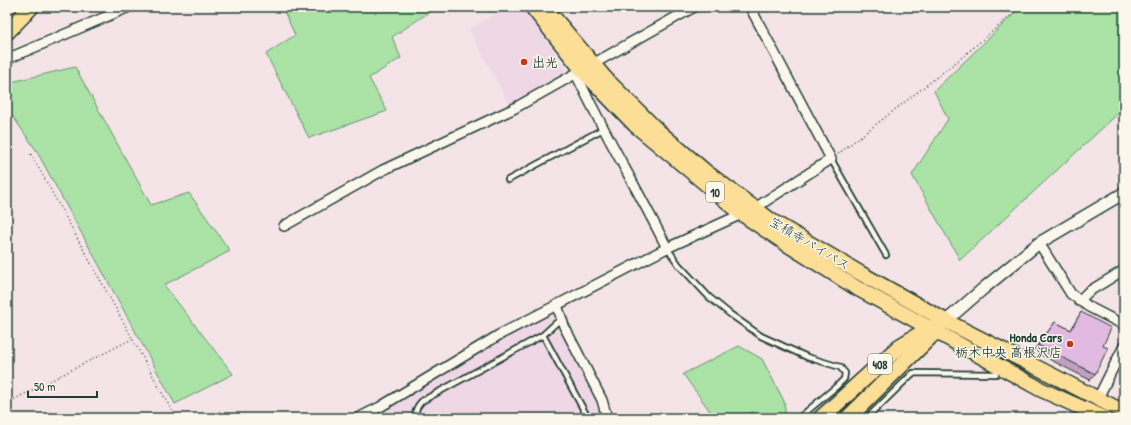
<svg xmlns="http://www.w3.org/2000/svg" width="1131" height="425" viewBox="0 0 1131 425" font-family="'Patrick Hand','Klee One',sans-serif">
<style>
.built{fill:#efd7e6}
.green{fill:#abe3a7;stroke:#65906e}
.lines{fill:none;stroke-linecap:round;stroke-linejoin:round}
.service-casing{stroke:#1f3d34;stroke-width:8}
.minor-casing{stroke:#1f3d34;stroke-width:12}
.tertiary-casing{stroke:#1f3d34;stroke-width:14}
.primary-casing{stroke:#1f3d34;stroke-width:17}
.trunk-casing{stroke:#1f3d34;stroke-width:18}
.path{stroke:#1f3d34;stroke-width:1.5;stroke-dasharray:1 3;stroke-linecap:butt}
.service{stroke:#fbf7ec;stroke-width:4.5}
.minor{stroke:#fbf7ec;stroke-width:9}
.tertiary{stroke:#fbf7ec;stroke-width:11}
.primary{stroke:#fdde96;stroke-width:14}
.trunk{stroke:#fdde96;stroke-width:15}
.wall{fill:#c29fc1;stroke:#1f3d34}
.building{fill:#e2b9e0;stroke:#1f3d34}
.poi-dot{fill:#c8321e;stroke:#fbf7ec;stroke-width:1.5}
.labels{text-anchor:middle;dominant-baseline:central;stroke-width:3;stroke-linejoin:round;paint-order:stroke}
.shield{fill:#fbf7ec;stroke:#61756b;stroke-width:1}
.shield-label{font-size:12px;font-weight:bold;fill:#1f3d34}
.poi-label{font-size:13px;font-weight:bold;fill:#1f3d34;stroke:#fbf7ec;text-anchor:start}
.street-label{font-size:13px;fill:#1f3d34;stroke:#fbf7ec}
</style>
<rect width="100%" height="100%" fill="#f4e4e8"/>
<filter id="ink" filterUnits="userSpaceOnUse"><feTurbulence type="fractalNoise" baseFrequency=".025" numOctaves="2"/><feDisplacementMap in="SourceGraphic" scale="8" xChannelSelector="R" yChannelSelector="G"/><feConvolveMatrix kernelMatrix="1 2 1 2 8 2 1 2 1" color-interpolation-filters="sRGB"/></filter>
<g filter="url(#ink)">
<g class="built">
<path d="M 508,7 L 521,7 L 557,55 L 565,70 L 565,76 L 510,106 L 469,29 Z"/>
<path d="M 554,311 L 559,326 L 599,404 L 602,418 L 364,418 L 497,340 Z"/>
</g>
<g class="green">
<path d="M 282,7 L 437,7 L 392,37 L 401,58 L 369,78 L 387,111 L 309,138 L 266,54 L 295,35 Z"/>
<path d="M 1021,7 L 1124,7 L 1124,108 L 960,260 L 912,175 L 948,119 L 934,91 Z"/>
<path d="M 75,67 L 151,205 L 189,193 L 230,251 L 164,285 L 233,374 L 175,404 L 36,150 L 7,108 L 7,83 Z"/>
<path d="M 739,346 L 762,359 L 784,401 L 786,418 L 762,418 L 753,412 L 736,418 L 715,418 L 683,374 Z"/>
</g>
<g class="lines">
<defs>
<g id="service">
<path d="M 831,159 L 886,255"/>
<path d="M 508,180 L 603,129"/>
<path d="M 667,248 L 679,265 L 709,297 L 730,314 L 761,336 L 807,357 L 840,367 L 845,373 L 844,379 L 837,386 L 799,418"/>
<path d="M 543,335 L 588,418"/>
<path d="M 416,418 C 414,411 417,406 422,401 L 543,335 L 556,323 L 562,320"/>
<path d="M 867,418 L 913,373 L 996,374"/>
</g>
<g id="minor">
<path d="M 7,59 L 129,7"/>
<path d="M 576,74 C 604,133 638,190 667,248"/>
<path d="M 284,226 L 383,170 L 513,109 L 694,7"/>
<path d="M 1039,243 L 1071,294 L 1089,307 L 1124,325"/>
<path d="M 1079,301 L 1088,292 L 1124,270"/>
<path d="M 557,305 L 564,326 L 602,400 L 607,418"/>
<path d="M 1098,398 L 1124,346"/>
<path d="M 358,418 L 380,407 L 499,335 L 667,248 L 755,208 L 831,159 L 750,7"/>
</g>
<path id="tertiary" d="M 946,321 L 984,288 L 1039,243 L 1124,193"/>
<g id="primary">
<path d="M 532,7 L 582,70 L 635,125 L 742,214 L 785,243 L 855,287 L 1042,390 L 1104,418"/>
<path d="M 545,7 L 605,78 L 657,130 L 705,171 L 772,221 L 860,273 L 946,321 L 1124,412"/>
</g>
<g id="trunk">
<path d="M 7,32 L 31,7"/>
<path d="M 821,418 L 899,347 L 930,328 L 946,321"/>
<path d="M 848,418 L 937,330"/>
</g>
</defs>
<use href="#service" class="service-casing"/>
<use href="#minor" class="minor-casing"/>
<use href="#tertiary" class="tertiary-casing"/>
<use href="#primary" class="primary-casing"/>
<use href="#trunk" class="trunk-casing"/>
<g class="path">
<path d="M 31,154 L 176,418"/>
<path d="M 838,154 L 960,59 L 1021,7"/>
<path d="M 7,403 L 132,339"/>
</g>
<use href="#service" class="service"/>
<use href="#minor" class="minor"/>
<use href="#tertiary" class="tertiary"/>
<use href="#primary" class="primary"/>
<use href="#trunk" class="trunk"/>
</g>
<path class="wall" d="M 1081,312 L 1103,346 L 1095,374 L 1090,380 L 1033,351 L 1055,322 L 1071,330 L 1077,319 Z"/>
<path class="building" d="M 1081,312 L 1111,328 L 1103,346 L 1108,348 L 1095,374 L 1038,345 L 1055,322 L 1071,330 Z"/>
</g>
<g class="poi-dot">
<circle cx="524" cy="62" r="4"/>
<circle cx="1070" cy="344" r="4"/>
</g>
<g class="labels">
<g class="shield">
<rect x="706" y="182" width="18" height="20" rx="3"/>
<rect x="868" y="354" width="24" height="20" rx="3"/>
</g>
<g class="shield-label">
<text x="715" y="192">10</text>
<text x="880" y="364">408</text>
</g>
<g class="poi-label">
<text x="532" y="62">出光</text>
<text x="1062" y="337" text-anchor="end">Honda Cars<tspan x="1062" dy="15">栃木中央 高根沢店</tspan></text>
</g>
<g class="street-label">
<text transform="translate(810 243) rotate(31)">宝積寺バイパス</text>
</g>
</g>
<rect width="1131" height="425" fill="none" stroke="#fbf7ec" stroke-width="24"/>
<rect x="12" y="12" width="1107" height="401" fill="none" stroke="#1f3d34" stroke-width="1.5" filter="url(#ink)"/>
<path d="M28 391v6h69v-6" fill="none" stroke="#1f3d34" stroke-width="2"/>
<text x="34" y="391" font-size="12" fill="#1f3d34" stroke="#fbf7ec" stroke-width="3" paint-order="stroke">50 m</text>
</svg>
